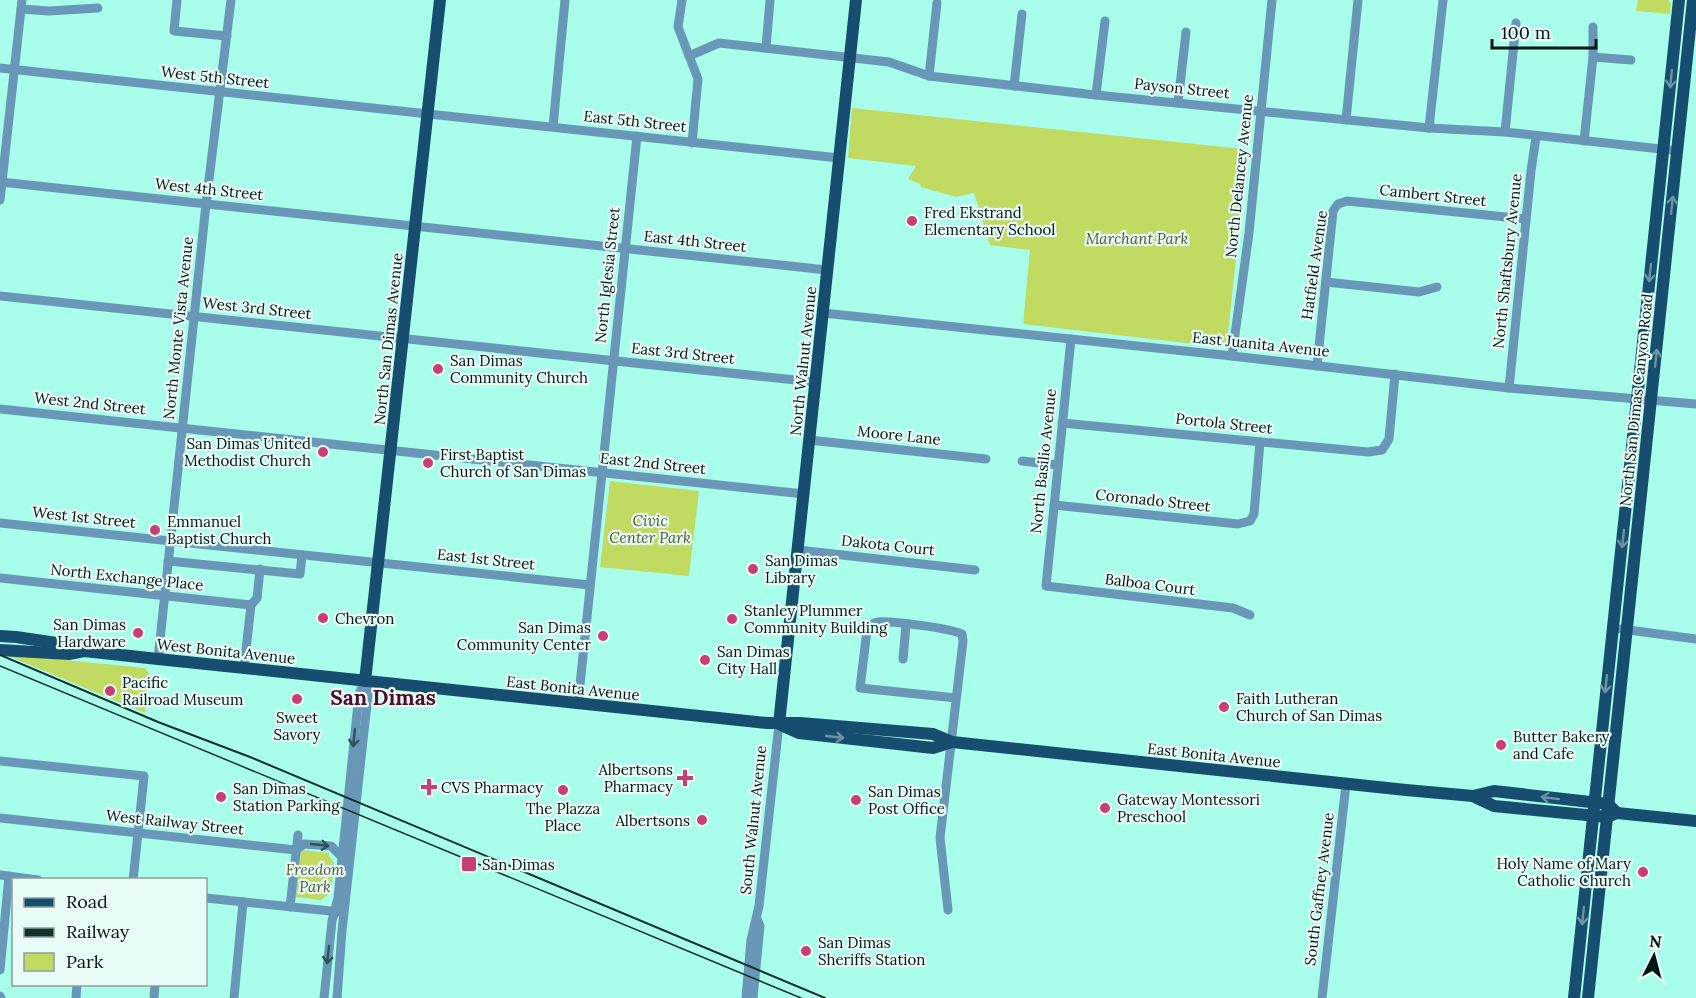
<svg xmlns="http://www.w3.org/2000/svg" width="1696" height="998" viewBox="0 0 1696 998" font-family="Lora,serif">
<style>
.green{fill:#c0da62}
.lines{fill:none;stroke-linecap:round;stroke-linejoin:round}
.minor{stroke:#6997b7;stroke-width:9}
.major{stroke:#174e6f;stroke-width:12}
.tram{stroke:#13302b;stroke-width:1.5}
.rail{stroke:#13302b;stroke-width:2}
.oneway{stroke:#6b93a5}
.oneway2{stroke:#2f505c}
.poi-dot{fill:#c83e75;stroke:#e8fbf7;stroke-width:2}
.labels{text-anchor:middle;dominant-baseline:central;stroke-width:4.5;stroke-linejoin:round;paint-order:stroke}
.street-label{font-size:15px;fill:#001612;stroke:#e8fbf7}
.poi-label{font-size:15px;fill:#001612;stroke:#e8fbf7;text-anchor:start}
.park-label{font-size:15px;font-style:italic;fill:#505b2a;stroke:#e8fbf7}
.district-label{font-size:21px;font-weight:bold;fill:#500d2a;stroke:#e8fbf7}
</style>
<rect width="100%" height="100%" fill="#a8fdeb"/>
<g class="green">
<path d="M 1638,0 L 1669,0 L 1671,4 L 1670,14 L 1636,11 Z"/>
<path d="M 852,108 L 1243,149 L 1247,154 L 1227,343 L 1220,347 L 1023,324 L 1030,250 L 990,245 L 974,193 L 956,197 L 921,187 L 920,184 L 908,179 L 916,166 L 848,158 Z"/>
<path d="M 610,481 L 699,491 L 689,576 L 600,567 Z"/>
<path d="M 4,654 L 145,668 L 149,673 L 145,713 Z"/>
<path d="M 301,850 L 329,853 L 329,856 L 334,863 L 331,892 L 321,900 L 296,897 Z"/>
</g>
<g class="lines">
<g class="minor">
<path d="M 177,0 L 174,31 L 227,36"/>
<path d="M 682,0 L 678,27 L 698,79 L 692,143"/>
<path d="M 21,9 L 49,11 L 98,8"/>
<path d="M 766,48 L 770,0"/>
<path d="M 689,56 L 719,43 L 889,62 L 929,76 L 1096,95 L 1429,128 L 1505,132 L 1670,150"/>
<path d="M 1593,57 L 1631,60"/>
<path d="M 0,68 L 839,158"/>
<path d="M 929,76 L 937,3"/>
<path d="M 1014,86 L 1022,14"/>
<path d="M 1096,95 L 1105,21"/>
<path d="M 1178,103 L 1186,32"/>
<path d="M 1346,120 L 1358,0"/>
<path d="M 553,127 L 565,0"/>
<path d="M 1429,128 L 1443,0"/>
<path d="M 1505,132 L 1516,23"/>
<path d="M 1584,141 L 1593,57 L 1593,27"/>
<path d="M 0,182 L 827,270"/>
<path d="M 0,200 L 22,0"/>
<path d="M 1326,282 L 1419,292 L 1437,287"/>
<path d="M 0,296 L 815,382"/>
<path d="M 823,313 L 1232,356 L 1509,388 L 1696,404"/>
<path d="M 1071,339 L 1046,586 L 1233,608 L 1250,615"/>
<path d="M 1232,356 L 1249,233 L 1272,0"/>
<path d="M 1317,366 L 1333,211 L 1338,204 L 1347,201 L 1526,219"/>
<path d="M 1509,388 L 1531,171 L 1536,137"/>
<path d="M 0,409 L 804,494"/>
<path d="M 1062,423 L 1368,452 L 1382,450 L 1389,439 L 1395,374"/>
<path d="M 809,440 L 986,459"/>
<path d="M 1022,461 L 1058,465"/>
<path d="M 1054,505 L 1238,524 L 1250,521 L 1254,514 L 1260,442"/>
<path d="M 0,523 L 590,585"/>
<path d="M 798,550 L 975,570"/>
<path d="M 168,561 L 300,574 L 302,555"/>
<path d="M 0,578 L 251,605"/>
<path d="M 1621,629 L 1696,639"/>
<path d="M 158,659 L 206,204 L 231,0"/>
<path d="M 903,659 L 906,625"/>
<path d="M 244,668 L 251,605 L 257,598 L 260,569"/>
<path d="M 578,704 L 637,136"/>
<path d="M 0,761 L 144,776 L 133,880"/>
<path d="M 0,818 L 296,850 L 304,844 L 331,846 L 342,857"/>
<path d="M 0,875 L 38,880"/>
<path d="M 206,898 L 340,912"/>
<path d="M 290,907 L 298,835"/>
<path d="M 948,910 L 940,838 L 963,641 L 962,634 C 949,628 893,621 878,622 C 872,623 870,625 867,630 L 860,688 L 956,698"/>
<path d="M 0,970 L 9,876"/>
<path d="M 0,996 L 1,998"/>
<path d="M 76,998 L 77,984"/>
<path d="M 154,998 L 155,984"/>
<path d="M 234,998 L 243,902"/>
<path d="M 324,998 L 332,921 L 338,898 L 359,694 L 365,681"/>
<path d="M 337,998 L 342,931 L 368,695 L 365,681"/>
<path d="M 746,998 L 751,940 L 759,906 L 779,724"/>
<path d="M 753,998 L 760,926 L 757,919"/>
<path d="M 1322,998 L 1346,784"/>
</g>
<g class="major">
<path d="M 0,636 L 16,637 L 70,645 L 84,651 L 158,659 L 767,723 L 800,723 L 933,734 L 952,742 L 1406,790 L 1473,796 L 1494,791 L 1608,804 L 1617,813"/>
<path d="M 0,650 L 69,654 L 84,651"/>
<path d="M 365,681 L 440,0"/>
<path d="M 779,724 L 856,0"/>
<path d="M 783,726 L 799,733 L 933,748 L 952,742"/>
<path d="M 1473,796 L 1494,806 L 1607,817 L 1617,813 L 1696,821"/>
<path d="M 1574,998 L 1679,0"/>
<path d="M 1588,998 L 1693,0"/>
</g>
<path class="tram" d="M 0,666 L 801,998"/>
<path class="rail" d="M 0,655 L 158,722 L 250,757 L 825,998"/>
</g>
<defs><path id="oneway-shaft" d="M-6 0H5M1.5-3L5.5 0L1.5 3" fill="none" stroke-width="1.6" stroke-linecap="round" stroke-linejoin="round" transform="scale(1.5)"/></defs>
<g class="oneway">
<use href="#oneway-shaft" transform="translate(1671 79) rotate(96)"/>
<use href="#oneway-shaft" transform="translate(1672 205) rotate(-84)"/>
<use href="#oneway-shaft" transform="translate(1650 273) rotate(96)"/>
<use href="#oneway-shaft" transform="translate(1656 358) rotate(-84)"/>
<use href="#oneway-shaft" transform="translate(1623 539) rotate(96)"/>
<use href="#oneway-shaft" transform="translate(1606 684) rotate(96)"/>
<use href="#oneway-shaft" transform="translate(835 737) rotate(6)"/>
<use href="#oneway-shaft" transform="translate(1550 798) rotate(-173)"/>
<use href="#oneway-shaft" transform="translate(1583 916) rotate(96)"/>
</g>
<g class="oneway2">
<use href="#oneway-shaft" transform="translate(354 738) rotate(96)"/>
<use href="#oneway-shaft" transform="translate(320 845) rotate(6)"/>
<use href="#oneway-shaft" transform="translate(328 955) rotate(96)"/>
</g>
<g class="poi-dot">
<circle cx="912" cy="221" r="6"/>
<circle cx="438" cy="369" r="6"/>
<circle cx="323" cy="452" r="6"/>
<circle cx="428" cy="463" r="6"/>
<circle cx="155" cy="530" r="6"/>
<circle cx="753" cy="569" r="6"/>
<circle cx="323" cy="618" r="6"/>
<circle cx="732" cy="619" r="6"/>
<circle cx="138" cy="633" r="6"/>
<circle cx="603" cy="636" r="6"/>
<circle cx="705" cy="660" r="6"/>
<circle cx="110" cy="691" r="6"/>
<circle cx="297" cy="699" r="6"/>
<circle cx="1224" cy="707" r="6"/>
<circle cx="1501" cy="745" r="6"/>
<path d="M682 769h6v6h6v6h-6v6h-6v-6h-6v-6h6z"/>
<path d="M426 778h6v6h6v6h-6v6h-6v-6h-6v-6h6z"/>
<circle cx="563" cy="790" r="6"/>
<circle cx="221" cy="797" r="6"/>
<circle cx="856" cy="800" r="6"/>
<circle cx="1105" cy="808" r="6"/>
<circle cx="702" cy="820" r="6"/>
<rect x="461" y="856" width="16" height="16" rx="3"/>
<circle cx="1643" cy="872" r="6"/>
<circle cx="806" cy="951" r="6"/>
</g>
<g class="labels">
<g class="street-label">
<text transform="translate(215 77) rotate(6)">West 5th Street</text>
<text transform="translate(1182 88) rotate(6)">Payson Street</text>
<text transform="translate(635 121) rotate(6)">East 5th Street</text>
<text transform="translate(1239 176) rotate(-84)">North Delancey Avenue</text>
<text transform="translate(209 189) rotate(6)">West 4th Street</text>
<text transform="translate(1433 195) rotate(6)">Cambert Street</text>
<text transform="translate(695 241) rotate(6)">East 4th Street</text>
<text transform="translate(1507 261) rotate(-84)">North Shaftsbury Avenue</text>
<text transform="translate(1314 265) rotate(-82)">Hatfield Avenue</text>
<text transform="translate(607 275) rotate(-84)">North Iglesia Street</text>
<text transform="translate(257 308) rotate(6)">West 3rd Street</text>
<text transform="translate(178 328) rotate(-84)">North Monte Vista Avenue</text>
<text transform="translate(388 339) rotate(-84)">North San Dimas Avenue</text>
<text transform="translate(1261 344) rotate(6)">East Juanita Avenue</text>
<text transform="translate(683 353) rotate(6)">East 3rd Street</text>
<text transform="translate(803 361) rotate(-84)">North Walnut Avenue</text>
<text transform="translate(1636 400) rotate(-84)">North San Dimas Canyon Road</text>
<text transform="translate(90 403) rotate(6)">West 2nd Street</text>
<text transform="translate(1224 423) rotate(6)">Portola Street</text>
<text transform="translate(899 435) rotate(6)">Moore Lane</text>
<text transform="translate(1043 461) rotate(-84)">North Basilio Avenue</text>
<text transform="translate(653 463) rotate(6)">East 2nd Street</text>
<text transform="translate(1153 500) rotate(6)">Coronado Street</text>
<text transform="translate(84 517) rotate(6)">West 1st Street</text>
<text transform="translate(888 545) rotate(6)">Dakota Court</text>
<text transform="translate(486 559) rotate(6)">East 1st Street</text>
<text transform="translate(127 577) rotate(6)">North Exchange Place</text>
<text transform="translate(1150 584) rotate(7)">Balboa Court</text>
<text transform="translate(226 651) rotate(6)">West Bonita Avenue</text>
<text transform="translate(573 688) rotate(6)">East Bonita Avenue</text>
<text transform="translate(1214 755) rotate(6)">East Bonita Avenue</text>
<text transform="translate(753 820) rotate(-84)">South Walnut Avenue</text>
<text transform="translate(175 822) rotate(6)">West Railway Street</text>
<text transform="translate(1319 889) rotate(-83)">South Gaffney Avenue</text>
</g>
<g class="poi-label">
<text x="924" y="212">Fred Ekstrand<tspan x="924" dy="17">Elementary School</tspan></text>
<text x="450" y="360">San Dimas<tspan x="450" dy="17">Community Church</tspan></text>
<text x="311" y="443" text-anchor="end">San Dimas United<tspan x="311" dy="17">Methodist Church</tspan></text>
<text x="440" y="454">First Baptist<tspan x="440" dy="17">Church of San Dimas</tspan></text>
<text x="167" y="521">Emmanuel<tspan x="167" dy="17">Baptist Church</tspan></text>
<text x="765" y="560">San Dimas<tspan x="765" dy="17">Library</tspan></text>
<text x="744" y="610">Stanley Plummer<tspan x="744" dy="17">Community Building</tspan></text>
<text x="335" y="618">Chevron</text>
<text x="126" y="624" text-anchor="end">San Dimas<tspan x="126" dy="17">Hardware</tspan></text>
<text x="591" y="627" text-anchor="end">San Dimas<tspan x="591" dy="17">Community Center</tspan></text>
<text x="717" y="651">San Dimas<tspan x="717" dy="17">City Hall</tspan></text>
<text x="122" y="682">Pacific<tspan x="122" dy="17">Railroad Museum</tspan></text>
<text x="1236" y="698">Faith Lutheran<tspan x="1236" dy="17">Church of San Dimas</tspan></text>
<text x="297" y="717" text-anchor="middle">Sweet<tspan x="297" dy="17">Savory</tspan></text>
<text x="1513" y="736">Butter Bakery<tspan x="1513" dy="17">and Cafe</tspan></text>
<text x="673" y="769" text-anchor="end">Albertsons<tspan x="673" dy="17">Pharmacy</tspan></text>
<text x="441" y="787">CVS Pharmacy</text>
<text x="233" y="788">San Dimas<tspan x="233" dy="17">Station Parking</tspan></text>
<text x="868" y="791">San Dimas<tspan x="868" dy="17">Post Office</tspan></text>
<text x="1117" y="799">Gateway Montessori<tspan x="1117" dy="17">Preschool</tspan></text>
<text x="563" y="808" text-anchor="middle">The Plazza<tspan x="563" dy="17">Place</tspan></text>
<text x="690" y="820" text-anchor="end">Albertsons</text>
<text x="1631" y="863" text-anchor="end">Holy Name of Mary<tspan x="1631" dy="17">Catholic Church</tspan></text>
<text x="482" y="864">San Dimas</text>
<text x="818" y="942">San Dimas<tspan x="818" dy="17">Sheriffs Station</tspan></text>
</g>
<g class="park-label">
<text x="1137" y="238">Marchant Park</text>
<text x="650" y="520">Civic<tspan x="650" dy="17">Center Park</tspan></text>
<text x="315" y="869">Freedom<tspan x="315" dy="17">Park</tspan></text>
</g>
<g class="district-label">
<text x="383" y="697">San Dimas</text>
</g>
</g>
<rect x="12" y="878" width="195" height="108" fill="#e8fbf7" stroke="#8b9f9b" stroke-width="1.5"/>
<rect x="24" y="898" width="30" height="9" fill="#174e6f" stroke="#8b9f9b" stroke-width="1.5"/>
<text x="66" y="908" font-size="18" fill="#001612">Road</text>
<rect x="24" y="928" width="30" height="9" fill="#13302b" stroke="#8b9f9b" stroke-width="1.5"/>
<text x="66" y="938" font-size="18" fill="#001612">Railway</text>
<rect x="24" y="953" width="30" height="18" fill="#c0da62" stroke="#8b9f9b" stroke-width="1.5"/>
<text x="66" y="968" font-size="18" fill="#001612">Park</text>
<g transform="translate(1654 956) rotate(6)" stroke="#e8fbf7" stroke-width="4.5" paint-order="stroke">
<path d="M0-4.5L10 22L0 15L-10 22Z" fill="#001612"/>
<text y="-9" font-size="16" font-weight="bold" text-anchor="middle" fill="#001612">N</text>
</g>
<path d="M1492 39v9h104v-9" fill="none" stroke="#001612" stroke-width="3"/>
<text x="1501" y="39" font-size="18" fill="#001612" stroke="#e8fbf7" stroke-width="4.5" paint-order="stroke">100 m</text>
</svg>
